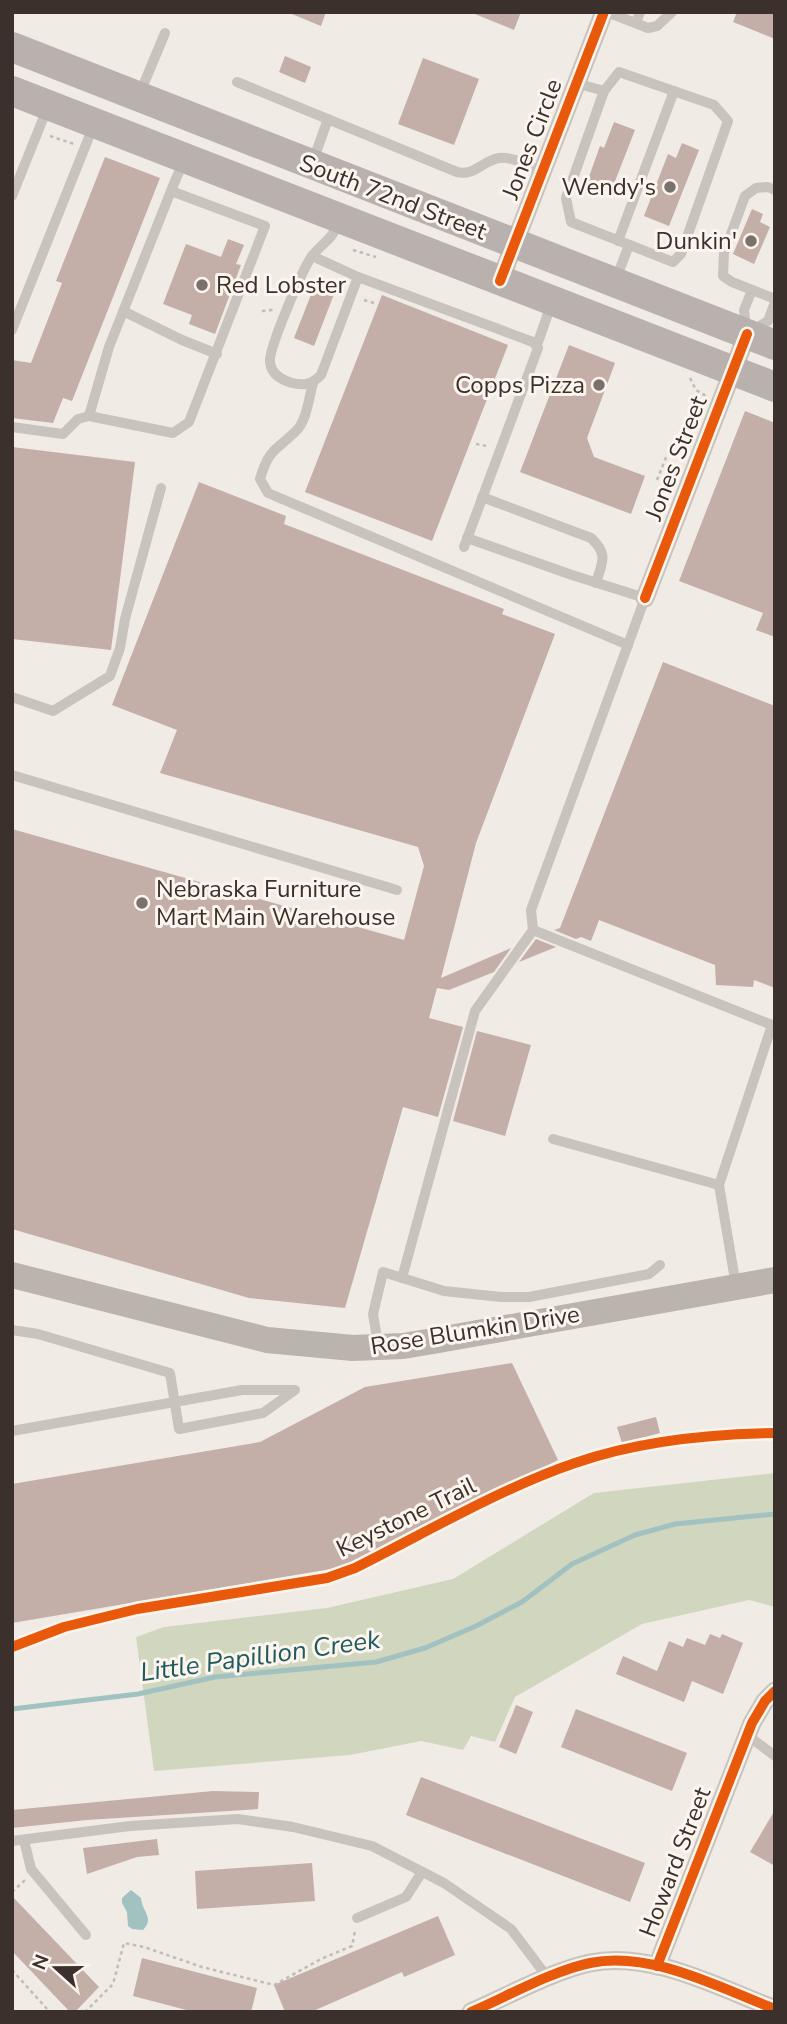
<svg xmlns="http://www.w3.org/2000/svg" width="787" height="2024" viewBox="0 0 787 2024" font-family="'Nunito Sans',sans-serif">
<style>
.green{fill:#d1d6bf}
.water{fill:#a1c2c1}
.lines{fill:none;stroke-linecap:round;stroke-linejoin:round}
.stream{stroke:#a1c2c1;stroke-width:5}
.building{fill:#c3afa7}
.path{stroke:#c2bbb6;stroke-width:2.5;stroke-dasharray:3.5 3.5;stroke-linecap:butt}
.lane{stroke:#c9c3be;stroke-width:10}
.street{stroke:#c9c3be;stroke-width:19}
.secondary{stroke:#bab3ae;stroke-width:26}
.primary{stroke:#b8b1ad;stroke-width:30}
.cycleway-casing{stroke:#fbf5ee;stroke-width:15}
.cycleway{stroke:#e8590c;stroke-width:10}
.poi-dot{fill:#7a716c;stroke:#fbf5ee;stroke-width:2.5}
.labels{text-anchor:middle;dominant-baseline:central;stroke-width:6;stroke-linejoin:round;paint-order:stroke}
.street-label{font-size:24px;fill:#3b302b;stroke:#fbf5ee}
.poi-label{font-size:24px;fill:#3b302b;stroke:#fbf5ee;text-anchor:end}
.water-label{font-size:26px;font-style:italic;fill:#1f5a5e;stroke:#fbf5ee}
</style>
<rect width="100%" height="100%" fill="#f0ebe5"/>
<path class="green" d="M 775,1473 L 775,1607 L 749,1600 L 642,1624 L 515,1697 L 495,1742 L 471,1736 L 463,1750 L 421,1741 L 350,1755 L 154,1771 L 136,1637 L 164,1627 L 327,1608 L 453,1579 L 594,1493 Z"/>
<path class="water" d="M 131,1890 L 141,1898 C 142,1912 155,1918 143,1930 L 132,1929 L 128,1926 L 127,1912 L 122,1903 L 122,1898 Z"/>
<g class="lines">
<path class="stream" d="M 12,1709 L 138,1694 L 215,1677 L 376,1662 L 425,1648 L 476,1626 L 522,1602 L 572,1564 L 635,1535 L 675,1524 L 775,1514"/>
</g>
<g class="building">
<path d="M 287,12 L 326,12 L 321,26 Z"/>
<path d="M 470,12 L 521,12 L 514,30 Z"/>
<path d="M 737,12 L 775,12 L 775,39 L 733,22 Z"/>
<path d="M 285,56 L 311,67 L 305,83 L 279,72 Z"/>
<path d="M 423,58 L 479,79 L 454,145 L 398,124 Z"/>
<path d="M 614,122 L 635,130 L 610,194 L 586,185 L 600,146 L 604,148 Z"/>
<path d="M 682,143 L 699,150 L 669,226 L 644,216 L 668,154 L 676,158 Z"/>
<path d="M 105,157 L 160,178 L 72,401 L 63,398 L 53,423 L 12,418 L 12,360 L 31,363 L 62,283 L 56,281 Z"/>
<path d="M 752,209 L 763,214 L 760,222 L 770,227 L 754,264 L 733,254 Z"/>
<path d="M 228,239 L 244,245 L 236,264 L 241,265 L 215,334 L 189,324 L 192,315 L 163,304 L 186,244 L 221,257 Z"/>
<path d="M 316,282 L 336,289 L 314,346 L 294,338 Z"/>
<path d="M 382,295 L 508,345 L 432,541 L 305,492 Z"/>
<path d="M 569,345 L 615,363 L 587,438 L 594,457 L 645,476 L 631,514 L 520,472 Z"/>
<path d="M 745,411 L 775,423 L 775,637 L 756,630 L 763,613 L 679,581 Z"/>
<path d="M 12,447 L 135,462 L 111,650 L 12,639 Z"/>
<path d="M 199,482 L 286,516 L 284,524 L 504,609 L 502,614 L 555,634 L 476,843 L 441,978 L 511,948 L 494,972 L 449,990 L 437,988 L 429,1018 L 463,1027 L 438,1117 L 403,1107 L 345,1308 L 249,1298 L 12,1229 L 12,829 L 404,940 L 424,866 L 418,847 L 160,773 L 177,730 L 112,705 Z"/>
<path d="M 663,662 L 775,706 L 775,988 L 754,980 L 753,987 L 716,985 L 715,965 L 599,920 L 591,941 L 581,937 L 576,939 L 554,930 L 560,928 Z"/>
<path d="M 536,939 L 556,947 L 519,962 Z"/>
<path d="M 477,1031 L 531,1045 L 505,1136 L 453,1121 Z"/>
<path d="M 512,1363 L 558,1460 L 349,1566 L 12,1623 L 12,1484 L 260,1442 L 365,1387 Z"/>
<path d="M 656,1417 L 660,1433 L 622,1443 L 617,1427 Z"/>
<path d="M 710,1634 L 720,1638 L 722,1634 L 743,1643 L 723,1694 L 692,1681 L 684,1702 L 616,1674 L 623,1656 L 657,1671 L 669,1641 L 683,1647 L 687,1638 L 705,1645 Z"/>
<path d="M 516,1705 L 533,1712 L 516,1754 L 499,1747 Z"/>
<path d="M 576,1709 L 687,1753 L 672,1791 L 561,1747 Z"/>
<path d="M 421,1777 L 645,1863 L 630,1902 L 406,1815 Z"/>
<path d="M 213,1791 L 259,1792 L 258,1809 L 87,1820 L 12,1828 L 12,1810 Z"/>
<path d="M 775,1810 L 775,1866 L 750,1852 Z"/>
<path d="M 157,1839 L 159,1855 L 137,1857 L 87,1874 L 83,1848 Z"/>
<path d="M 312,1863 L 315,1901 L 197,1909 L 195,1871 Z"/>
<path d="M 12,1896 L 99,1987 L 75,2012 L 70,2012 L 12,1951 Z"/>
<path d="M 438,1916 L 455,1955 L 404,1977 L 402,1972 L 311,2012 L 285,2012 L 274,1985 Z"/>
<path d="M 142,1958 L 257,1988 L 251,2012 L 194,2012 L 133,1996 Z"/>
</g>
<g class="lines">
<g class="path">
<path d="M 50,136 L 74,144"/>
<path d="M 353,250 L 376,257"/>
<path d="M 364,300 L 374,303"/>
<path d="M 262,311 L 273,310"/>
<path d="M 690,378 L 696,390 L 706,396"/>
<path d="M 476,444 L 487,446"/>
<path d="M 657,480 L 667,455"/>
<path d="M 12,1892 L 25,1880"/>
<path d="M 12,1970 L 48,2010"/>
<path d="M 85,2012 L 113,1984 L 124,1943 L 144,1947 L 202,1967 L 274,1985 L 321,1959 L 352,1946 L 355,1931"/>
</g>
<g class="lane">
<path d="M 607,12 L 648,28 L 657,26 L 672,12"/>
<path d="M 636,23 L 640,12"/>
<path d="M 619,72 L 714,105 L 728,121 L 681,254 L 673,262 L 571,222 L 566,198 L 604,91 Z"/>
<path d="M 237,82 L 457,172 C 475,176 482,161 499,158 C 513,156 530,167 542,172"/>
<path d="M 576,83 L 604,91"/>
<path d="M 140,93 L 165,33"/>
<path d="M 313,161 L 328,119"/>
<path d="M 775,190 L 768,187 L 756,188 L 745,196 L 724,253 L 723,276 L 732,282 L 775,299"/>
<path d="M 12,196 L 47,109"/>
<path d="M 339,223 C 330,242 323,242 312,256 C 303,268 268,350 270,362 C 271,374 282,380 292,383 C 305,386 312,384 321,375 L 358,277 L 533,342 L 538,348 L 464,547"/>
<path d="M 618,241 L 674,91"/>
<path d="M 312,256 L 358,277"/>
<path d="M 616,279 L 629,245"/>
<path d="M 752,290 L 744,310 L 747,334 L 768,321 L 775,302"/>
<path d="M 123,311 L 182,340 L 217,354"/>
<path d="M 12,330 L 93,127"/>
<path d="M 537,345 L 551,305"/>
<path d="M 313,383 C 309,397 307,420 296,431 C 276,451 269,448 260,479 L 268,493 L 628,645"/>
<path d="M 89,416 L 109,347 L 171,191"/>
<path d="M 12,427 L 63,434 L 78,419 L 89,416 L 173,433 L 189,422 L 265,226 L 171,191 L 183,162"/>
<path d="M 482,497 L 591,538 C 609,555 602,562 596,583"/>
<path d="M 467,538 L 572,575 L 645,598 L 531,910 L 533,930 L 772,1025 L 719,1185 L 736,1286"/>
<path d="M 12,697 L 53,711 L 110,676 L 120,648 L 125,619 L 161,488"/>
<path d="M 12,775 L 397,890"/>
<path d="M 553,1139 L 719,1185"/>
<path d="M 402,1278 L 475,1011 L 533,930"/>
<path d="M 12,1330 L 38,1334 L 170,1373 L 179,1429 L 263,1413 L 295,1390 L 242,1390 L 12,1431"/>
<path d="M 378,1344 L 373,1314 L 383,1272 L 444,1291 L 501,1297 L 529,1297 L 649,1274 L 660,1265"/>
<path d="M 747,1735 L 775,1756"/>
<path d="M 24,1840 L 31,1869 L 86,1935"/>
<path d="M 12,1841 L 130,1826 L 238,1819 L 293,1827 L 372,1846 L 444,1883 L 511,1929 L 548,1978"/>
<path d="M 357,1918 L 406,1897 L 422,1872"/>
</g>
<g class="street">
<path d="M 500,281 L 604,12"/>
<path d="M 645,598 L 747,334"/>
<path d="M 657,1966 L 752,1723 L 765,1701 L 775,1691"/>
<path d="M 471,2012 C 508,1996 552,1971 590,1963 C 650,1950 720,1988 775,2009"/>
</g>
<path class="secondary" d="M 12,1275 L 267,1340 L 353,1348 L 403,1346 L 433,1341 L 775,1280"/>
<g class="primary">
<path d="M 12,47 L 775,345"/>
<path d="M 12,91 L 775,387"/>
</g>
<defs>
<g id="cycleway">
<path d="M 500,281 L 604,12"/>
<path d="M 645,598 L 747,334"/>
<path d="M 12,1647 L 64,1627 L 137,1609 L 327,1578 L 355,1568 C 427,1532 499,1489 575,1463 C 638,1441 709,1434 775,1433"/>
<path d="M 657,1966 L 752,1723 L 765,1701 L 775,1691"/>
<path d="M 471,2012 C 508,1996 552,1971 590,1963 C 650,1950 720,1988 775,2009"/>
</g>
</defs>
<use href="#cycleway" class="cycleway-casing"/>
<use href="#cycleway" class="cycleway"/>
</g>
<g class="poi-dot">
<circle cx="670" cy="187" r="7"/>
<circle cx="751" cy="241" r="7"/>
<circle cx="202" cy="285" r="7"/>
<circle cx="599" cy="385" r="7"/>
<circle cx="142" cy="903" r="7"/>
</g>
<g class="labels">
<g class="street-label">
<text transform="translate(532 139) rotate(-69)">Jones Circle</text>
<text transform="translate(393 197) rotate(21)">South 72nd Street</text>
<text transform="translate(676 458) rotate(-69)">Jones Street</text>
<text transform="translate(475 1330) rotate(-9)">Rose Blumkin Drive</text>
<text transform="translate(406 1517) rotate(-26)">Keystone Trail</text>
<text transform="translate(675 1862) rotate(-69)">Howard Street</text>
</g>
<g class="poi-label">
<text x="656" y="187">Wendy's</text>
<text x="737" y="241">Dunkin'</text>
<text x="216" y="285" text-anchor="start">Red Lobster</text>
<text x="585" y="385">Copps Pizza</text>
<text x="156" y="889" text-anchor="start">Nebraska Furniture<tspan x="156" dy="28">Mart Main Warehouse</tspan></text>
</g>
<g class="water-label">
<text transform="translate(260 1656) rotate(-8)">Little Papillion Creek</text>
</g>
</g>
<rect width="787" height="2024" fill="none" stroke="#3b302b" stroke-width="28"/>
<g transform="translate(56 1968) rotate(291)" stroke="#fbf5ee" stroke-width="5" paint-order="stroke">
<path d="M0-5L12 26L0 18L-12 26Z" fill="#3b302b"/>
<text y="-10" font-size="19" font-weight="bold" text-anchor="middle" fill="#3b302b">N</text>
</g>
</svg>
